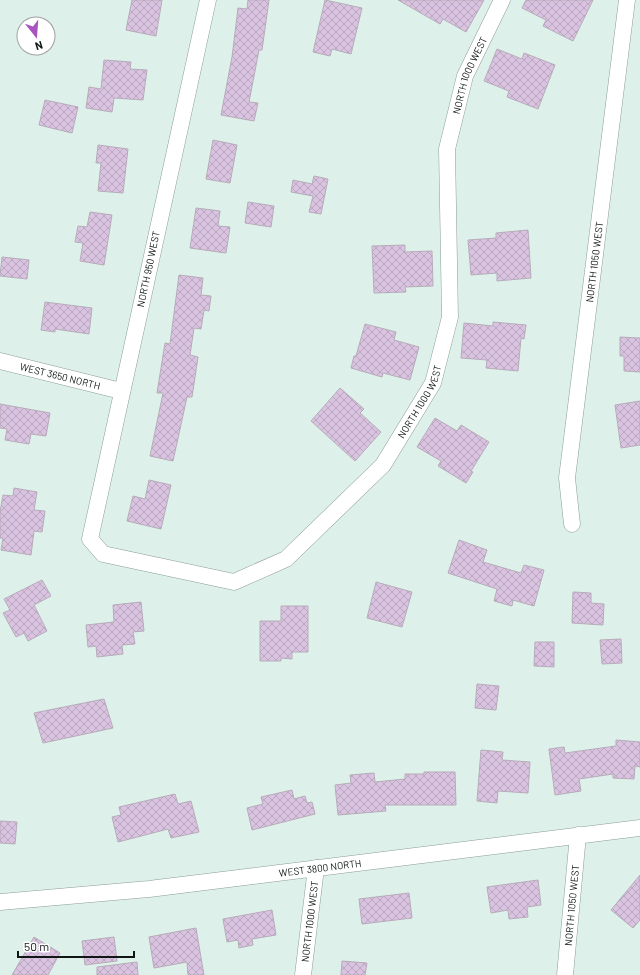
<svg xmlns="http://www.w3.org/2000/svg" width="640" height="975" viewBox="0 0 640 975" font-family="Barlow,sans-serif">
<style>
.building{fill:url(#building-cross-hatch);stroke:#b6acb9}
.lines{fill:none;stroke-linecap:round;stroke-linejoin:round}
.street-casing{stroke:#8c9d98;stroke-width:17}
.street{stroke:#fff;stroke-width:16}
.labels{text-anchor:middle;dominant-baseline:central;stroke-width:3.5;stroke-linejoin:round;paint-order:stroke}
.street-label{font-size:10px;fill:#0f1614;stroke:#fff}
</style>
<defs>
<pattern id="building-cross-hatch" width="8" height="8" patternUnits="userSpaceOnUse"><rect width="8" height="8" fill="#dac3e1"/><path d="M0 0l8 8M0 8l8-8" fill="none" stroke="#baa7c0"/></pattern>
</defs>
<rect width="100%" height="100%" fill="#ddf0ea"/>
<g class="building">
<path d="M 132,0 L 162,0 L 156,36 L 126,30 Z"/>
<path d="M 248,0 L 269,0 L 262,50 L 259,50 L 249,102 L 258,103 L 254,121 L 221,115 L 232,57 L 238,8 L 247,9 Z"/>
<path d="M 325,0 L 362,8 L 351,54 L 332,49 L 330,56 L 313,52 Z"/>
<path d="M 398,0 L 484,0 L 466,32 L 443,19 L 440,24 Z"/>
<path d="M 526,0 L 593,0 L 573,41 L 543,26 L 546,20 L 522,8 Z"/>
<path d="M 497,49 L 522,59 L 524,53 L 555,65 L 538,109 L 507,97 L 509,91 L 484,81 Z"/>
<path d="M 104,60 L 131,62 L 130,69 L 147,70 L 143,100 L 114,98 L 112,112 L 86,108 L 89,87 L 101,89 Z"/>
<path d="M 45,100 L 78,107 L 72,133 L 39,125 Z"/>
<path d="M 213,140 L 237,145 L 230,183 L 206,179 Z"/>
<path d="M 98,145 L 128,149 L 123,193 L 98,191 L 101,163 L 96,163 Z"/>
<path d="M 314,176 L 328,179 L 321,214 L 309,212 L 313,196 L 291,192 L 293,180 L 312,184 Z"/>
<path d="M 248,202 L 274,206 L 271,227 L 245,223 Z"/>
<path d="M 196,208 L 220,211 L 218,226 L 230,227 L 226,253 L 190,248 Z"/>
<path d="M 90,212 L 112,215 L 104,265 L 80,261 L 83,243 L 75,242 L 78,226 L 87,227 Z"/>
<path d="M 528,230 L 531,278 L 497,281 L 497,273 L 471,275 L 468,240 L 496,238 L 496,233 Z"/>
<path d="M 405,245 L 405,252 L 432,251 L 433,286 L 405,287 L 406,292 L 374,293 L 372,246 Z"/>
<path d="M 2,257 L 29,260 L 27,279 L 0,276 Z"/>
<path d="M 179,275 L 203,278 L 201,295 L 211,296 L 209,311 L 204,310 L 201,329 L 194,328 L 190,355 L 198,357 L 192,397 L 187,397 L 173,461 L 150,456 L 163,393 L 157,393 L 165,343 L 170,344 Z"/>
<path d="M 45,302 L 92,308 L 89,334 L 55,329 L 55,332 L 41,330 Z"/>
<path d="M 493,322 L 526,325 L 524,339 L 521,338 L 518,371 L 486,368 L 487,360 L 461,358 L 464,323 L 493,326 Z"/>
<path d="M 365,324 L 396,332 L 394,340 L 419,347 L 410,380 L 383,373 L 382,377 L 351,368 L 354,356 L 356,356 Z"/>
<path d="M 620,337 L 640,338 L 640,372 L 624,371 L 624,356 L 620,356 Z"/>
<path d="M 340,388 L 364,409 L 360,413 L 381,432 L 355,461 L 311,421 Z"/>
<path d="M 640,401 L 640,445 L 621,448 L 615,405 Z"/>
<path d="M 0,404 L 50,413 L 46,436 L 31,434 L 29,444 L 5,440 L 7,429 L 0,428 Z"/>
<path d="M 435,418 L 457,431 L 461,425 L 489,442 L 471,471 L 473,472 L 466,483 L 438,466 L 441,461 L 417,447 Z"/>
<path d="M 149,480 L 171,485 L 161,529 L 127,521 L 133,496 L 145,499 Z"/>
<path d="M 14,488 L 37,492 L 34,510 L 45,511 L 42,532 L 34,531 L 31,555 L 1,550 L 3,538 L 0,538 L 0,512 L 3,495 L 13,496 Z"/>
<path d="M 459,540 L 487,550 L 483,562 L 521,573 L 524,565 L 544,570 L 534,606 L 513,600 L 512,606 L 494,601 L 497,589 L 448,573 Z"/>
<path d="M 42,580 L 51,596 L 34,605 L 47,631 L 28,641 L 24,633 L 16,637 L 3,613 L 10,610 L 4,599 Z"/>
<path d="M 376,582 L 412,592 L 402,627 L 367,618 Z"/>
<path d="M 573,592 L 591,593 L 591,603 L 604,604 L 603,625 L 572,623 Z"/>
<path d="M 141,602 L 144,631 L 133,632 L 135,644 L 122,645 L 123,654 L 97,657 L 96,646 L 88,647 L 86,625 L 114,622 L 113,605 Z"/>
<path d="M 281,606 L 308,606 L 308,652 L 292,652 L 292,659 L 281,658 L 281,661 L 260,661 L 260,621 L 281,621 Z"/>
<path d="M 621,639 L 622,663 L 602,664 L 600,640 Z"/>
<path d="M 535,642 L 554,642 L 554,667 L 534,666 Z"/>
<path d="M 477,684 L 499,686 L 496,710 L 475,708 Z"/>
<path d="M 104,699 L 113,728 L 43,743 L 34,713 Z"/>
<path d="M 616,740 L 640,742 L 640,767 L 635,766 L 634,779 L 613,778 L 613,774 L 579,779 L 581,791 L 555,795 L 549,749 L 564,747 L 565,753 L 616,746 Z"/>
<path d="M 481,750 L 503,752 L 502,760 L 530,762 L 528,793 L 498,791 L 497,803 L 477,801 Z"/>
<path d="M 424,772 L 455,772 L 456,805 L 385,805 L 386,811 L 338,815 L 335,785 L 351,783 L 350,775 L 374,773 L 375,782 L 405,779 L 405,774 L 424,774 Z"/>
<path d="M 292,790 L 294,799 L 305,796 L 307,803 L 312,802 L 315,814 L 252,830 L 247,808 L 263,804 L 261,797 Z"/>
<path d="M 175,794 L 178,804 L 191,801 L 199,832 L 171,838 L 168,829 L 118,842 L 112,817 L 121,815 L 119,807 Z"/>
<path d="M 0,821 L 17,822 L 15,844 L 0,843 Z"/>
<path d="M 640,875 L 640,920 L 633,928 L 611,910 Z"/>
<path d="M 538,880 L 541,905 L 527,907 L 528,917 L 509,919 L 508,910 L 491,913 L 487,887 Z"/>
<path d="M 409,893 L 412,918 L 362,924 L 359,899 Z"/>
<path d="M 272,910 L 276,935 L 252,939 L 253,945 L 239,948 L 238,940 L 227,942 L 223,919 Z"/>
<path d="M 196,928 L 204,975 L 188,975 L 187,962 L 154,968 L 149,937 Z"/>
<path d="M 34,937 L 60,953 L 48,975 L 12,975 Z"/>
<path d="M 114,937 L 117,961 L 85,965 L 82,941 Z"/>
<path d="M 342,961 L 367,963 L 365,975 L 341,975 Z"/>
<path d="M 137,962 L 138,975 L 97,975 L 97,967 Z"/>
</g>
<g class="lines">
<defs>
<g id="street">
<path id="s1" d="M 208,0 L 90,539 L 103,554 L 234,582 L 286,559 L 383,465 L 433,383 L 450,317 L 447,149 L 465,76 L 502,0"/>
<path id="s2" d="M 0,361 L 121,391"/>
<path id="s3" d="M 572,524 L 567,478 L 627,0"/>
<path id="s4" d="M 0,902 L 149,889 L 640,828"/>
<path id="s5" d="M 303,975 L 316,868"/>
<path id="s6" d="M 565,975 L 578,835"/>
</g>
</defs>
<use href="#street" class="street-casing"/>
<use href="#street" class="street"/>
</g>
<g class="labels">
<g class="street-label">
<text stroke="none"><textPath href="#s1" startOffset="1307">NORTH 1000 WEST</textPath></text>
<text stroke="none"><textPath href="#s3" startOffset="264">NORTH 1050 WEST</textPath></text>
<text transform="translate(148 269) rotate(-78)">NORTH 950 WEST</text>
<text stroke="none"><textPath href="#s2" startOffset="62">WEST 3650 NORTH</textPath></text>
<text stroke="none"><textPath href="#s1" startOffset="971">NORTH 1000 WEST</textPath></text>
<text stroke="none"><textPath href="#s4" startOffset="322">WEST 3800 NORTH</textPath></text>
<text stroke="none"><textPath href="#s6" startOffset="70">NORTH 1050 WEST</textPath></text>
<text stroke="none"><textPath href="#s5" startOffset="54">NORTH 1000 WEST</textPath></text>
</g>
</g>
<g transform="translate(36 36) rotate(163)"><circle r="19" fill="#ffffff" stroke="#9fa2a1"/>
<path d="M0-3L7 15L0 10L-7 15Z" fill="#a953c1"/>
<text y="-6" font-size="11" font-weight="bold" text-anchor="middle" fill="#0f1614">N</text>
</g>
<path d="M18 951v6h116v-6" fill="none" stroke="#0f1614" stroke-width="2"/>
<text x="24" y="951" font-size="12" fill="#0f1614" stroke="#ffffff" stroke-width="3" paint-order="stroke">50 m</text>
</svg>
